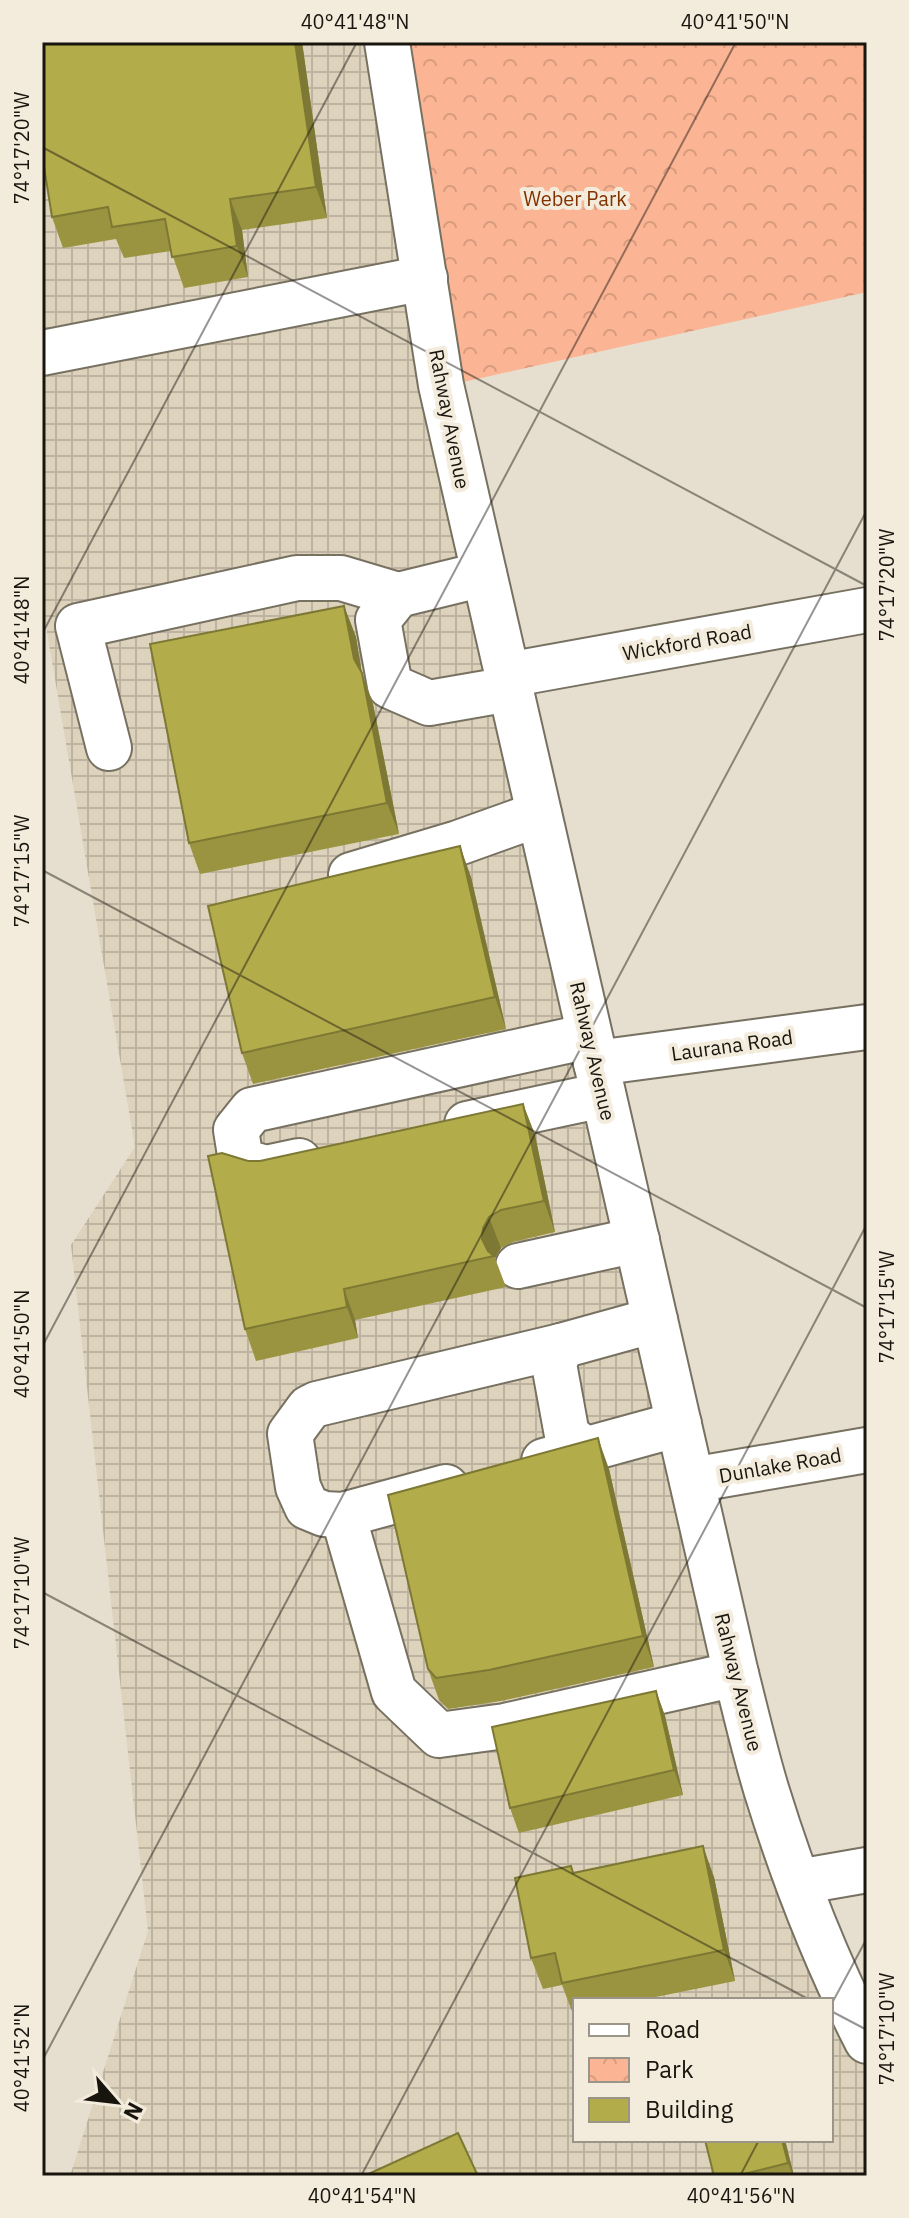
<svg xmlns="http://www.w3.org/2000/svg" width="909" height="2218" viewBox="0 0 909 2218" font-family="'IBM Plex Sans',sans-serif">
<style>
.industrial{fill:url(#industrial-grid);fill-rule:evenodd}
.park{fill:url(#park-crowns)}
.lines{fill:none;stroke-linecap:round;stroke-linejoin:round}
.minor-casing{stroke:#777162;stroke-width:48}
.minor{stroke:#fff;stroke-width:44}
.wall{fill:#9a9440}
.shaded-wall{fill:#7d7834}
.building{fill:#b3ac4a;stroke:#7d7834;stroke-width:2}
.ticks{fill:none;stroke:#18150f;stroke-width:2;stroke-opacity:0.45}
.labels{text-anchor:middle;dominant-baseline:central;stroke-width:8;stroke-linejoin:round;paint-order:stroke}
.park-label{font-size:20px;fill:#803200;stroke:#f3ebdb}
.street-label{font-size:20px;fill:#18150f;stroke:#f3ebdb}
.neatline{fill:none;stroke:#18150f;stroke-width:3}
.ticks-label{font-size:20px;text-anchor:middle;fill:#18150f}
</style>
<defs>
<pattern id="industrial-grid" width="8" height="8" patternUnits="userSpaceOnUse" patternTransform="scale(2)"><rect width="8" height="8" fill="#ddd2bb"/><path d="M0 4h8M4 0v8" fill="none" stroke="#bdb3a0"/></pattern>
<pattern id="park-crowns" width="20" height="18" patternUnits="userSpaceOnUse" patternTransform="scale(2)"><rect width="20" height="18" fill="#fcb594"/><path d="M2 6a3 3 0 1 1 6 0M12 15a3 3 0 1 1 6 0" fill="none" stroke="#d79b7e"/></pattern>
</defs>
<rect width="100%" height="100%" fill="#e6dece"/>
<path class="industrial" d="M 42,42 L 412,42 L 441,387 L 774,1843 L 867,2009 L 867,2176 L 70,2176 L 148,1931 L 71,1245 L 135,1147 L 42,603 ZM 575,2000 L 831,2000 L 831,2140 L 575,2140 Z"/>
<path class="park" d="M 396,42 L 867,42 L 867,292 L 441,387 Z"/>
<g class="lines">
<defs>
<g id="minor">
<path d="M 387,42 L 441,385 L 736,1674 C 746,1713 755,1753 767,1792 C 793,1876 827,1963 867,2041"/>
<path d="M 42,353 L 425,278"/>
<path d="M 484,574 L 398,595 L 378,620 L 390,686 L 429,703 L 510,689"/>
<path d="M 507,675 L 867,610"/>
<path d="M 109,748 L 78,626 L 297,578 L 341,578 L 398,595"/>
<path d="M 351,875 L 458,843 L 539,814"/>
<path d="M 596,1063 L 867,1027"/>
<path d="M 467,1124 L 603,1095"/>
<path d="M 299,1161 L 266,1168 L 241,1161 L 236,1130 L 252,1110 L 589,1036"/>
<path d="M 518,1266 L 637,1240"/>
<path d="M 561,1346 L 554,1364 L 567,1435 L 585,1450"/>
<path d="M 544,1461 L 679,1424"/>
<path d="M 692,1480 L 867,1450"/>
<path d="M 446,1487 L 343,1515 L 324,1514 L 307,1507 L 298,1487 L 290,1434 L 309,1408 L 317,1404 L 561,1346 L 655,1320"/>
<path d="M 343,1515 L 394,1692 L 439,1735 L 505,1726 L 736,1674"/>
<path d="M 798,1882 L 867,1870"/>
</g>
</defs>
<use href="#minor" class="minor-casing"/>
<use href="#minor" class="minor"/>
</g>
<g class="wall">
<path d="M 42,42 L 302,42 L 327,218 L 242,230 L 248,277 L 184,288 L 171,251 L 124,258 L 116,239 L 63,248 L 52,217 L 45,172 L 42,172 Z"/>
<path d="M 344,606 L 356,637 L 362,674 L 373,704 L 399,834 L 200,874 L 189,843 Z"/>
<path d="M 471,877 L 506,1029 L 253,1084 L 242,1053 Z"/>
<path d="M 523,1104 L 535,1135 L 555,1232 L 513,1242 L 501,1248 L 495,1258 L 506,1287 L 355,1320 L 358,1338 L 256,1361 L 245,1329 L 248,1161 L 260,1161 Z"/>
<path d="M 609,1469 L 654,1667 L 501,1701 L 448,1709 L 439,1700 L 428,1669 Z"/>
<path d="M 656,1691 L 665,1716 L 683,1795 L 519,1833 L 510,1808 Z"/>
<path d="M 571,1866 L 574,1873 L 714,1877 L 735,1981 L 641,2000 L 575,2000 L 575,2014 L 573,2014 L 562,1985 L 543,1989 L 531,1958 Z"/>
<path d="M 705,2140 L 785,2140 L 794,2176 L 714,2176 Z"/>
</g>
<g class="shaded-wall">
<path d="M 295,42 L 302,42 L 327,218 L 316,187 Z"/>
<path d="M 230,199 L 242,230 L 248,277 L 237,246 Z"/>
<path d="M 344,606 L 356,637 L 362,674 L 373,704 L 399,834 L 387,803 L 354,659 Z"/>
<path d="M 460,846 L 471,877 L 506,1029 L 495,997 Z"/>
<path d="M 523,1104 L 535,1135 L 555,1232 L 544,1201 Z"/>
<path d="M 489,1217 L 501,1248 L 495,1258 L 494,1256 L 489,1257 L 482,1239 L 483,1228 Z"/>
<path d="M 344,1289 L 355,1320 L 358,1338 L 347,1307 Z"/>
<path d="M 598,1438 L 609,1469 L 654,1667 L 643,1636 Z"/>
<path d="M 656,1691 L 665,1716 L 683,1795 L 674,1770 Z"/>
<path d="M 703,1846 L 714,1877 L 735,1981 L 724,1950 Z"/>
<path d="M 782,2140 L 785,2140 L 794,2176 L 793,2176 L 788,2163 Z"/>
</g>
<g class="building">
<path d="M 42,42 L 295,42 L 316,187 L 230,199 L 237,246 L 172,257 L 165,219 L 112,227 L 108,207 L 52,217 L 42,154 Z"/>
<path d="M 344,606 L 354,659 L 362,673 L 387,803 L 189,843 L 150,644 Z"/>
<path d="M 460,846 L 495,997 L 242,1053 L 208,906 Z"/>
<path d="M 523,1104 L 544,1201 L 501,1210 L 489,1217 L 483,1228 L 482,1239 L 488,1251 L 494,1256 L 344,1289 L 347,1307 L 245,1329 L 208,1156 L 222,1153 L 248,1161 L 260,1161 Z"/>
<path d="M 598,1438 L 643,1636 L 489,1670 L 436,1678 L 428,1669 L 388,1495 Z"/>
<path d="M 656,1691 L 674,1770 L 510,1808 L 492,1727 Z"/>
<path d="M 703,1846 L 724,1950 L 562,1983 L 555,1953 L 531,1958 L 515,1878 L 571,1866 L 573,1873 Z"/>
<path d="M 458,2133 L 478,2176 L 364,2176 Z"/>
<path d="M 705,2140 L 782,2140 L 788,2163 L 736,2176 L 714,2176 Z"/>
</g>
<path class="ticks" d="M 42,147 L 867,586M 42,634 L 357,42M 42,870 L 867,1308M 42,1347 L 736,42M 42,1592 L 810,2000M 831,2005 L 867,1938M 831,2011 L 867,2030M 42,2061 L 867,510M 361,2176 L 867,1224M 740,2176 L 759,2140"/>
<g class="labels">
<g class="park-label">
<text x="575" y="198">Weber Park</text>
</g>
<g class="street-label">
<text transform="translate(450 419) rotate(79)">Rahway Avenue</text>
<text transform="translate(687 642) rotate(-10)">Wickford Road</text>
<text transform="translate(732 1045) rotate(-8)">Laurana Road</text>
<text transform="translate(593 1051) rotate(77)">Rahway Avenue</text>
<text transform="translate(780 1465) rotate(-10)">Dunlake Road</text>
<text transform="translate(739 1682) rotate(76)">Rahway Avenue</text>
</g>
</g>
<rect width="909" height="2218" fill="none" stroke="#f3ebdb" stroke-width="88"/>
<rect x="573" y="1998" width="260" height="144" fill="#f3ebdb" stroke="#9b9589" stroke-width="2"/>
<rect x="589" y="2024" width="40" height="12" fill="#ffffff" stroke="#9b9589" stroke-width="2"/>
<text x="645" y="2038" font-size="24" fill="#18150f">Road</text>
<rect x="589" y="2058" width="40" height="24" fill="url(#park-crowns)" stroke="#9b9589" stroke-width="2"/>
<text x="645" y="2078" font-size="24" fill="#18150f">Park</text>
<rect x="589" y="2098" width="40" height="24" fill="#b3ac4a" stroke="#9b9589" stroke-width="2"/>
<text x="645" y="2118" font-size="24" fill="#18150f">Building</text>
<g transform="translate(116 2102) rotate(118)" stroke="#f3ebdb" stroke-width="6" paint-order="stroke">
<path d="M0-6L14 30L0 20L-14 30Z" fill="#18150f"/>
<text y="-12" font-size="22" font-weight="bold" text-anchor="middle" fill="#18150f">N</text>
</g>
<rect x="44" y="44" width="821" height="2130" class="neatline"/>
<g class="ticks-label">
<text x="355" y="29">40°41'48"N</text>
<text x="735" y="29">40°41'50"N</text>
<text transform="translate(22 148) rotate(-90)" y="7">74°17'20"W</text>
<text transform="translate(887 585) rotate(-90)" y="7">74°17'20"W</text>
<text transform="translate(22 630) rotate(-90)" y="7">40°41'48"N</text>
<text transform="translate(22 871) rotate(-90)" y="7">74°17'15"W</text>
<text transform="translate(887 1307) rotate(-90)" y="7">74°17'15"W</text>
<text transform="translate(22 1344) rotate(-90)" y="7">40°41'50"N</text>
<text transform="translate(22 1593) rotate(-90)" y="7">74°17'10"W</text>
<text transform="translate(887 2029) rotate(-90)" y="7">74°17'10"W</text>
<text transform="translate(22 2058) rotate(-90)" y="7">40°41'52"N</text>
<text x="362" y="2203">40°41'54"N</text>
<text x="741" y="2203">40°41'56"N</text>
</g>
</svg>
